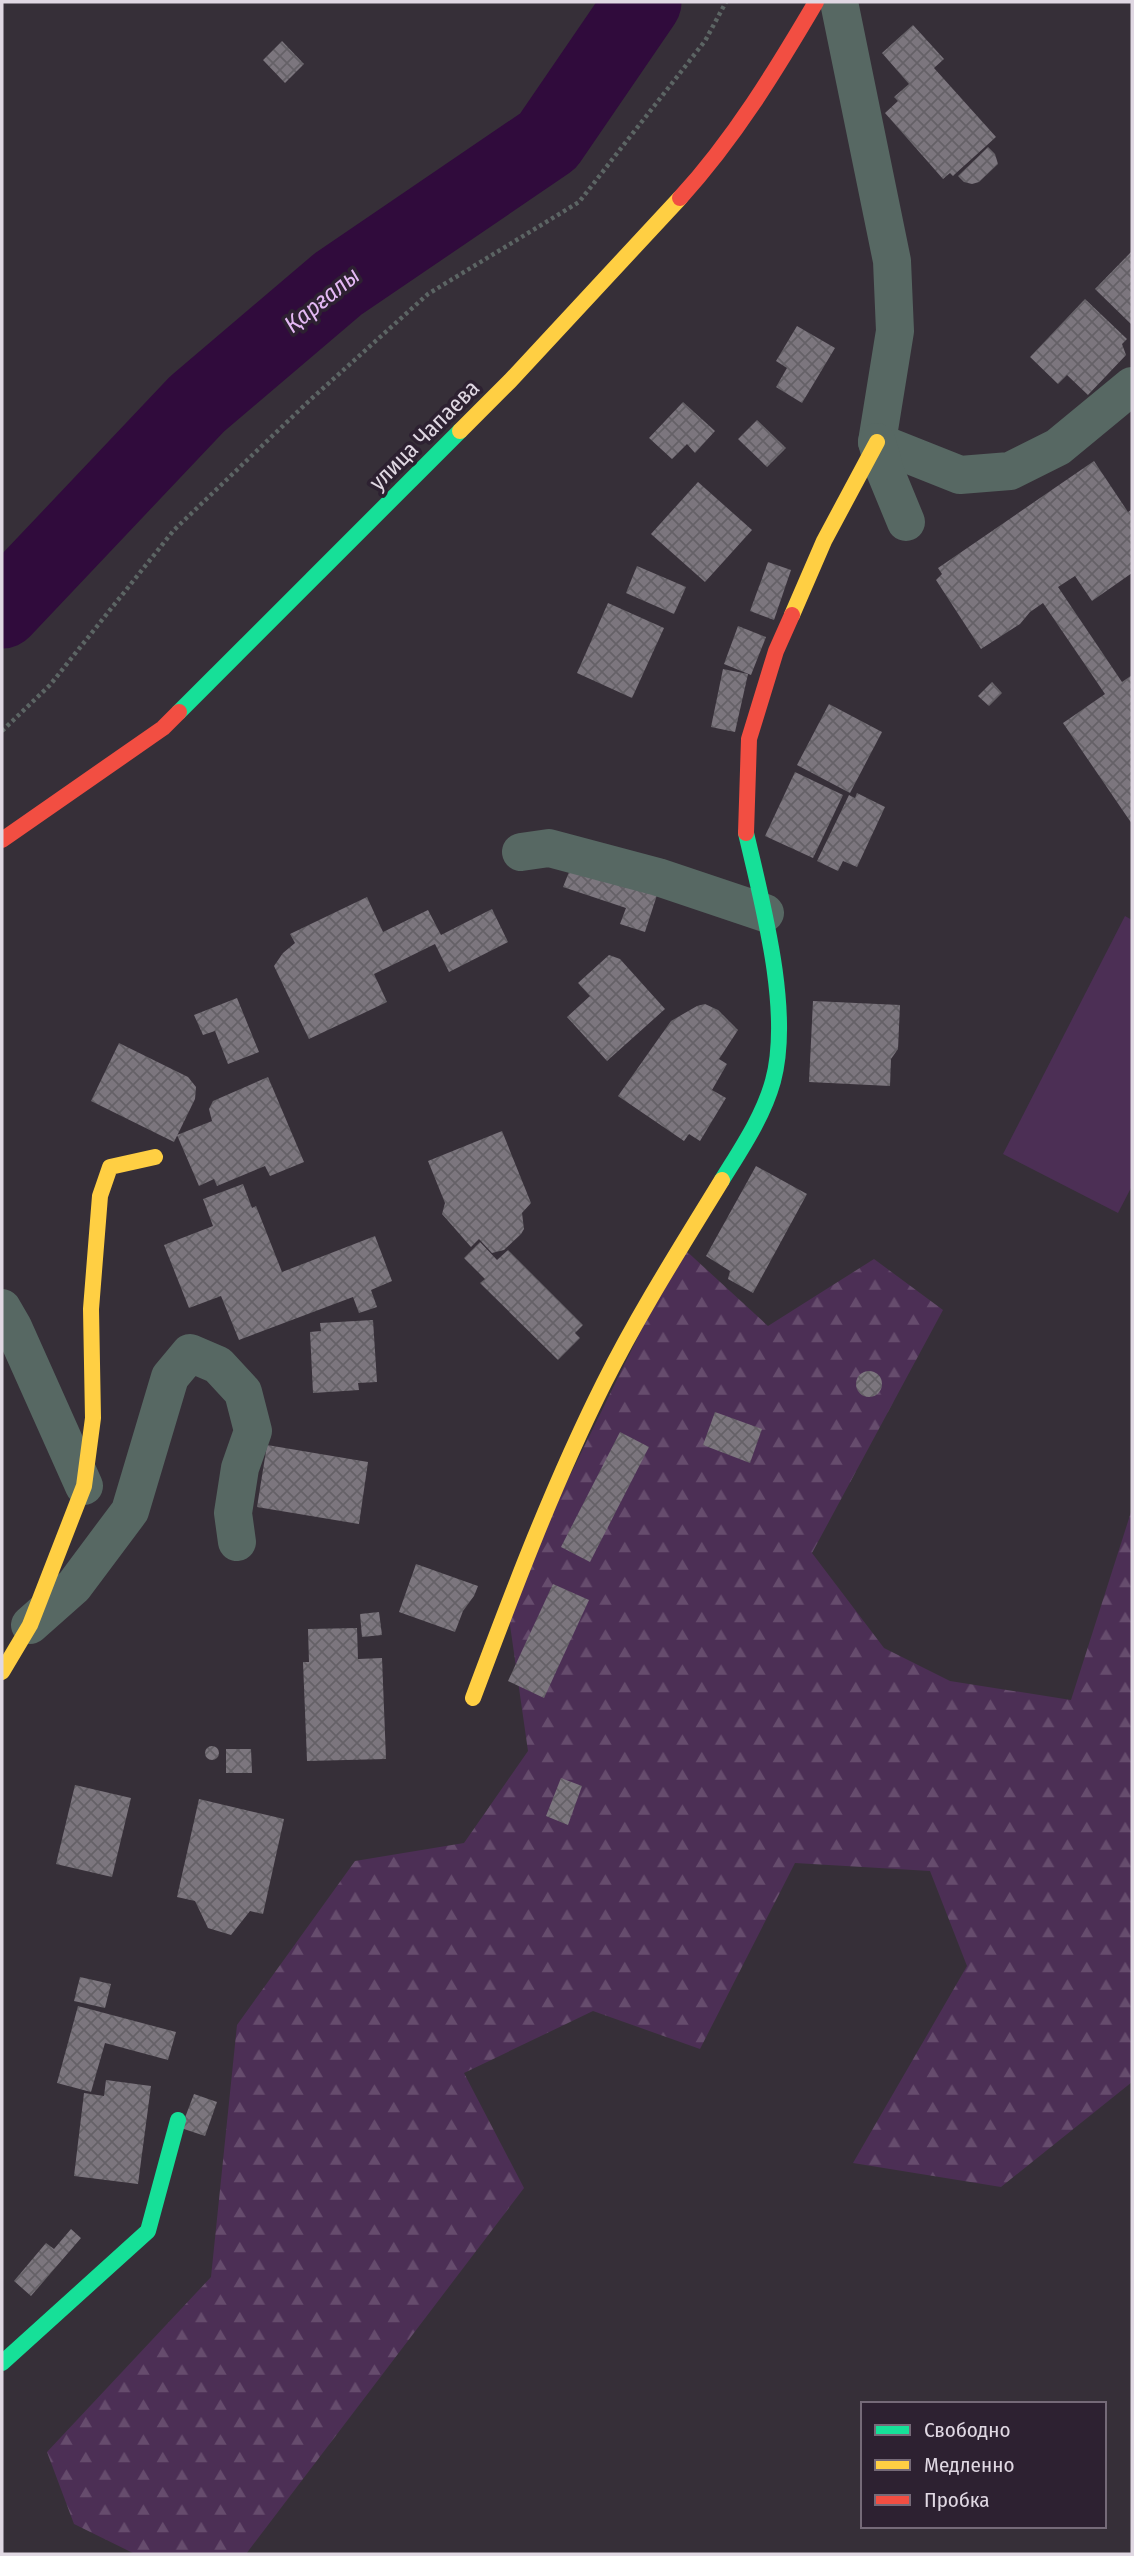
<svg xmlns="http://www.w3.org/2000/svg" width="1134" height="2556" viewBox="0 0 1134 2556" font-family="'Fira Sans Condensed',sans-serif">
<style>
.forest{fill:url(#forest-firs)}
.pitch{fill:#4c2f55}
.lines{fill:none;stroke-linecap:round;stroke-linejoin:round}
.river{stroke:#300b3c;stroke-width:77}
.building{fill:url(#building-cross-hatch)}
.path{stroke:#5c6564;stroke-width:4.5;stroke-dasharray:3.5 3.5;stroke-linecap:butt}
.street{stroke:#576863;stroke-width:38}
.fast{stroke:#16e098;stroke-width:16}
.slow{stroke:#ffcf43;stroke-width:16}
.jam{stroke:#f24e42;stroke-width:16}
.labels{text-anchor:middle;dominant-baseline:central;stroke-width:7;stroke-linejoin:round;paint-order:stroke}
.street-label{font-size:23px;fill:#e0d8e3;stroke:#2d2131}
.water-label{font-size:24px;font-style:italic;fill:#e3b8f3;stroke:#2d2131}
</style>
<defs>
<pattern id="forest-firs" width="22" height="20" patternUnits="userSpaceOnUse" patternTransform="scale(1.75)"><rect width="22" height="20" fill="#4c2f55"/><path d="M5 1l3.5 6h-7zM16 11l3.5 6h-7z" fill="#664c6d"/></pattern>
<pattern id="building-cross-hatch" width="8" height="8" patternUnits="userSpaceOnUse" patternTransform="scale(1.75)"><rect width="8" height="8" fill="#7c767e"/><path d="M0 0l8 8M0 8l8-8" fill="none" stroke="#656167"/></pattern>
</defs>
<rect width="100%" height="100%" fill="#362f38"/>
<path class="forest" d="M 682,1247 L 768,1326 L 874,1259 L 943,1310 L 812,1553 L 884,1648 L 950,1681 L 1071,1700 L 1132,1509 L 1132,2082 L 1001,2187 L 853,2163 L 967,1966 L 930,1871 L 795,1863 L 700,2049 L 593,2011 L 464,2073 L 524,2188 L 246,2554 L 135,2554 L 74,2524 L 47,2452 L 211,2277 L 237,2025 L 355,1861 L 464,1843 L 528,1751 L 507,1604 Z"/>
<path class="pitch" d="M 1125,916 L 1132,920 L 1132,1186 L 1118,1213 L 1003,1154 Z"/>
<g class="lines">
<path class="river" d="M 2,610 L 197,404 L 338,284 L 548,141 L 643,2"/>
</g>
<g class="building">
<path d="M 913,25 L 944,59 L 934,68 L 996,137 L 955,174 L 953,176 L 950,173 L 943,179 L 885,113 L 898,101 L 894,97 L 909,84 L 882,53 Z"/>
<path d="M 282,41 L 304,64 L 285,83 L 263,60 Z"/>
<path d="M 988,147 L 995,154 L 998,164 L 979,182 L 972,184 L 964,182 L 958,176 Z"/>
<path d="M 1132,251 L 1132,325 L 1095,289 Z"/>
<path d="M 1085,299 L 1127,339 L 1122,344 L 1126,355 L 1088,395 L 1067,375 L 1058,384 L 1030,357 Z"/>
<path d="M 797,326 L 835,348 L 802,403 L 776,387 L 787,368 L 776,361 Z"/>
<path d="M 683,402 L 715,431 L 695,453 L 687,444 L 672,459 L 649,438 Z"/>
<path d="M 757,420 L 786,448 L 767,467 L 738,439 Z"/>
<path d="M 1094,461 L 1128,512 L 1132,509 L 1132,573 L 1092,601 L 1075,576 L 1058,587 L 1122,682 L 1132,675 L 1132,824 L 1063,723 L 1105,694 L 1043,603 L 1030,612 L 1020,624 L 981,649 L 936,580 L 942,574 L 938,568 Z"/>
<path d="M 698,482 L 752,530 L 705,582 L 651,534 Z"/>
<path d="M 768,562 L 791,570 L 774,620 L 750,611 Z"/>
<path d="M 637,566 L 686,587 L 674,614 L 626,593 Z"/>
<path d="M 608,603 L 664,628 L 632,698 L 577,673 Z"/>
<path d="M 738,626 L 766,637 L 751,675 L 724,664 Z"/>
<path d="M 723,669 L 748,674 L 735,732 L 711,727 Z"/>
<path d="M 992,682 L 1002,693 L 989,706 L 978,696 Z"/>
<path d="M 829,704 L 882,732 L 850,793 L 797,765 Z"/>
<path d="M 795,772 L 843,795 L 813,858 L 765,836 Z"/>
<path d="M 857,793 L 885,807 L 857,867 L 843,861 L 838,871 L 817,861 L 849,795 L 855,798 Z"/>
<path d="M 571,867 L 657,895 L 645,932 L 620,924 L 626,908 L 563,887 Z"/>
<path d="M 367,897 L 383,932 L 428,910 L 441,935 L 492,909 L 508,942 L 449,972 L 435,944 L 374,974 L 387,1002 L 309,1039 L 274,966 L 283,953 L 295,943 L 290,934 Z"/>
<path d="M 609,955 L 620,959 L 665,1009 L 607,1061 L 567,1017 L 590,996 L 578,983 Z"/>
<path d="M 237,998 L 259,1052 L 228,1064 L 215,1031 L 203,1035 L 194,1015 Z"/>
<path d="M 813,1001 L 900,1005 L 898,1049 L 891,1059 L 890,1086 L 809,1082 Z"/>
<path d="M 705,1004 L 718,1010 L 738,1030 L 719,1059 L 727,1064 L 712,1090 L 726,1098 L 700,1141 L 689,1134 L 684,1141 L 618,1096 L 671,1021 L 697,1006 Z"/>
<path d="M 119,1043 L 188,1077 L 196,1087 L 195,1099 L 174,1142 L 91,1101 Z"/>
<path d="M 268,1077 L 304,1162 L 270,1176 L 265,1166 L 217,1186 L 214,1179 L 199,1186 L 177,1135 L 212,1121 L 209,1109 L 213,1101 Z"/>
<path d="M 502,1131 L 531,1203 L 522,1213 L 524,1229 L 521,1234 L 504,1250 L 492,1253 L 479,1239 L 471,1247 L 442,1214 L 445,1203 L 428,1161 Z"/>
<path d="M 756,1166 L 807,1194 L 753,1293 L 728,1279 L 730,1271 L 706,1256 Z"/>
<path d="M 243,1184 L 252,1208 L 256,1206 L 282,1272 L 375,1236 L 392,1281 L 371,1290 L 377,1307 L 359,1313 L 353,1297 L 239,1340 L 221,1296 L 189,1308 L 164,1245 L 213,1226 L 203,1199 Z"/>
<path d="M 480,1242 L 497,1260 L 508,1250 L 583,1325 L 575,1333 L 580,1338 L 558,1360 L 480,1283 L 485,1279 L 464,1258 Z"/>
<path d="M 373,1320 L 377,1382 L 358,1383 L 359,1390 L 313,1393 L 310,1332 L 321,1331 L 320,1323 Z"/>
<circle cx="869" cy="1384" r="13"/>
<path d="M 715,1412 L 762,1429 L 750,1463 L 703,1445 Z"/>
<path d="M 620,1432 L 649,1447 L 590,1562 L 561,1547 Z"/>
<path d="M 267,1445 L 368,1462 L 359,1524 L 257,1507 Z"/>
<path d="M 416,1564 L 478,1586 L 474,1596 L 463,1611 L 455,1632 L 399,1612 Z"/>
<path d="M 553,1584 L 589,1600 L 544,1698 L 508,1681 Z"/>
<path d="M 379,1612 L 382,1635 L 362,1637 L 360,1614 Z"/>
<path d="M 357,1628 L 358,1659 L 382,1658 L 386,1759 L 307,1761 L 303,1662 L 309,1662 L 308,1629 Z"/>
<circle cx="212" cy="1753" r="7"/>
<path d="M 226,1749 L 251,1749 L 252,1773 L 226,1773 Z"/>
<path d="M 561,1778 L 582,1786 L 568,1825 L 546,1816 Z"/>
<path d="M 75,1785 L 131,1798 L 112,1877 L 56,1864 Z"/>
<path d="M 199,1799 L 284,1819 L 263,1914 L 250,1911 L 231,1935 L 208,1928 L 195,1901 L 177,1897 Z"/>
<path d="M 80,1977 L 111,1984 L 105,2008 L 74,2001 Z"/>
<path d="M 78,2006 L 176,2032 L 168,2060 L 105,2043 L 91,2092 L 57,2083 Z"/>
<path d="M 106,2080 L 151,2086 L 138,2184 L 74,2176 L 84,2093 L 104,2096 Z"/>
<path d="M 194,2094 L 217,2102 L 205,2136 L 181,2128 Z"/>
<path d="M 71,2229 L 81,2238 L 31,2296 L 14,2281 L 46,2243 L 54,2249 Z"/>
</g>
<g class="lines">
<path class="path" d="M 2,731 L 50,685 L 174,530 L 310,400 L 428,294 L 579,202 L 705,41 L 726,2"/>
<g class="street">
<path d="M 839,2 L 892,261 L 895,331 L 877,442 L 960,475 L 1010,471 L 1058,447 L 1132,386"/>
<path d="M 877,442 L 885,471 L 906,522"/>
<path d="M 521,852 L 549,848 L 658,877 L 765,913"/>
<path d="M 2,1308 L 13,1327 L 84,1486"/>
<path d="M 30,1625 L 74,1586 L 130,1511 L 170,1377 L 190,1353 L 218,1365 L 243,1392 L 253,1431 L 240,1468 L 233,1513 L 237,1542"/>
</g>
<g class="fast">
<path d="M 179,712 L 460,431"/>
<path d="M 722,1180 C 741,1149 763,1117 773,1081 C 792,1011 762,902 746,833"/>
<path d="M 2,2363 L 148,2231 L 178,2120"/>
</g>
<g class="slow">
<path d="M 460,431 L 510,381 L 680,198"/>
<path d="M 792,615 L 824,541 L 877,442"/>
<path d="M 2,1672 L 30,1625 L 84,1486 L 93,1418 L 91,1309 L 100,1196 L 110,1167 L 155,1157"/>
<path d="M 473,1698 C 513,1591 553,1485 604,1383 C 639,1313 681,1247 722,1180"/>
</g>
<g class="jam">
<path d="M 680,198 C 734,139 776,70 816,2"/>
<path d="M 746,833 L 749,739 L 776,651 L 792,615"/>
<path d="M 2,840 L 163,728 L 179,712"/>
</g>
</g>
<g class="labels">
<g class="street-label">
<text transform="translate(424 435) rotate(-45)">улица Чапаева</text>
</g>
<g class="water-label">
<text transform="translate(322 300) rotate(-39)">Қарғалы</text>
</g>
</g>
<rect width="1134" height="2556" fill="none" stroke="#e0d8e3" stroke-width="7"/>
<rect x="861" y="2402" width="245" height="126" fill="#2d2131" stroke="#756a78" stroke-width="2"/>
<rect x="875" y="2425" width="35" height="10" fill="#16e098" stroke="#756a78" stroke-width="2"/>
<text x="924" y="2437" font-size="21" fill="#e0d8e3">Свободно</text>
<rect x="875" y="2460" width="35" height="10" fill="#ffcf43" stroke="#756a78" stroke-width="2"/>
<text x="924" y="2472" font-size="21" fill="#e0d8e3">Медленно</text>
<rect x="875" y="2495" width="35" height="10" fill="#f24e42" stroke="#756a78" stroke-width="2"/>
<text x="924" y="2507" font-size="21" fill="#e0d8e3">Пробка</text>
</svg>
